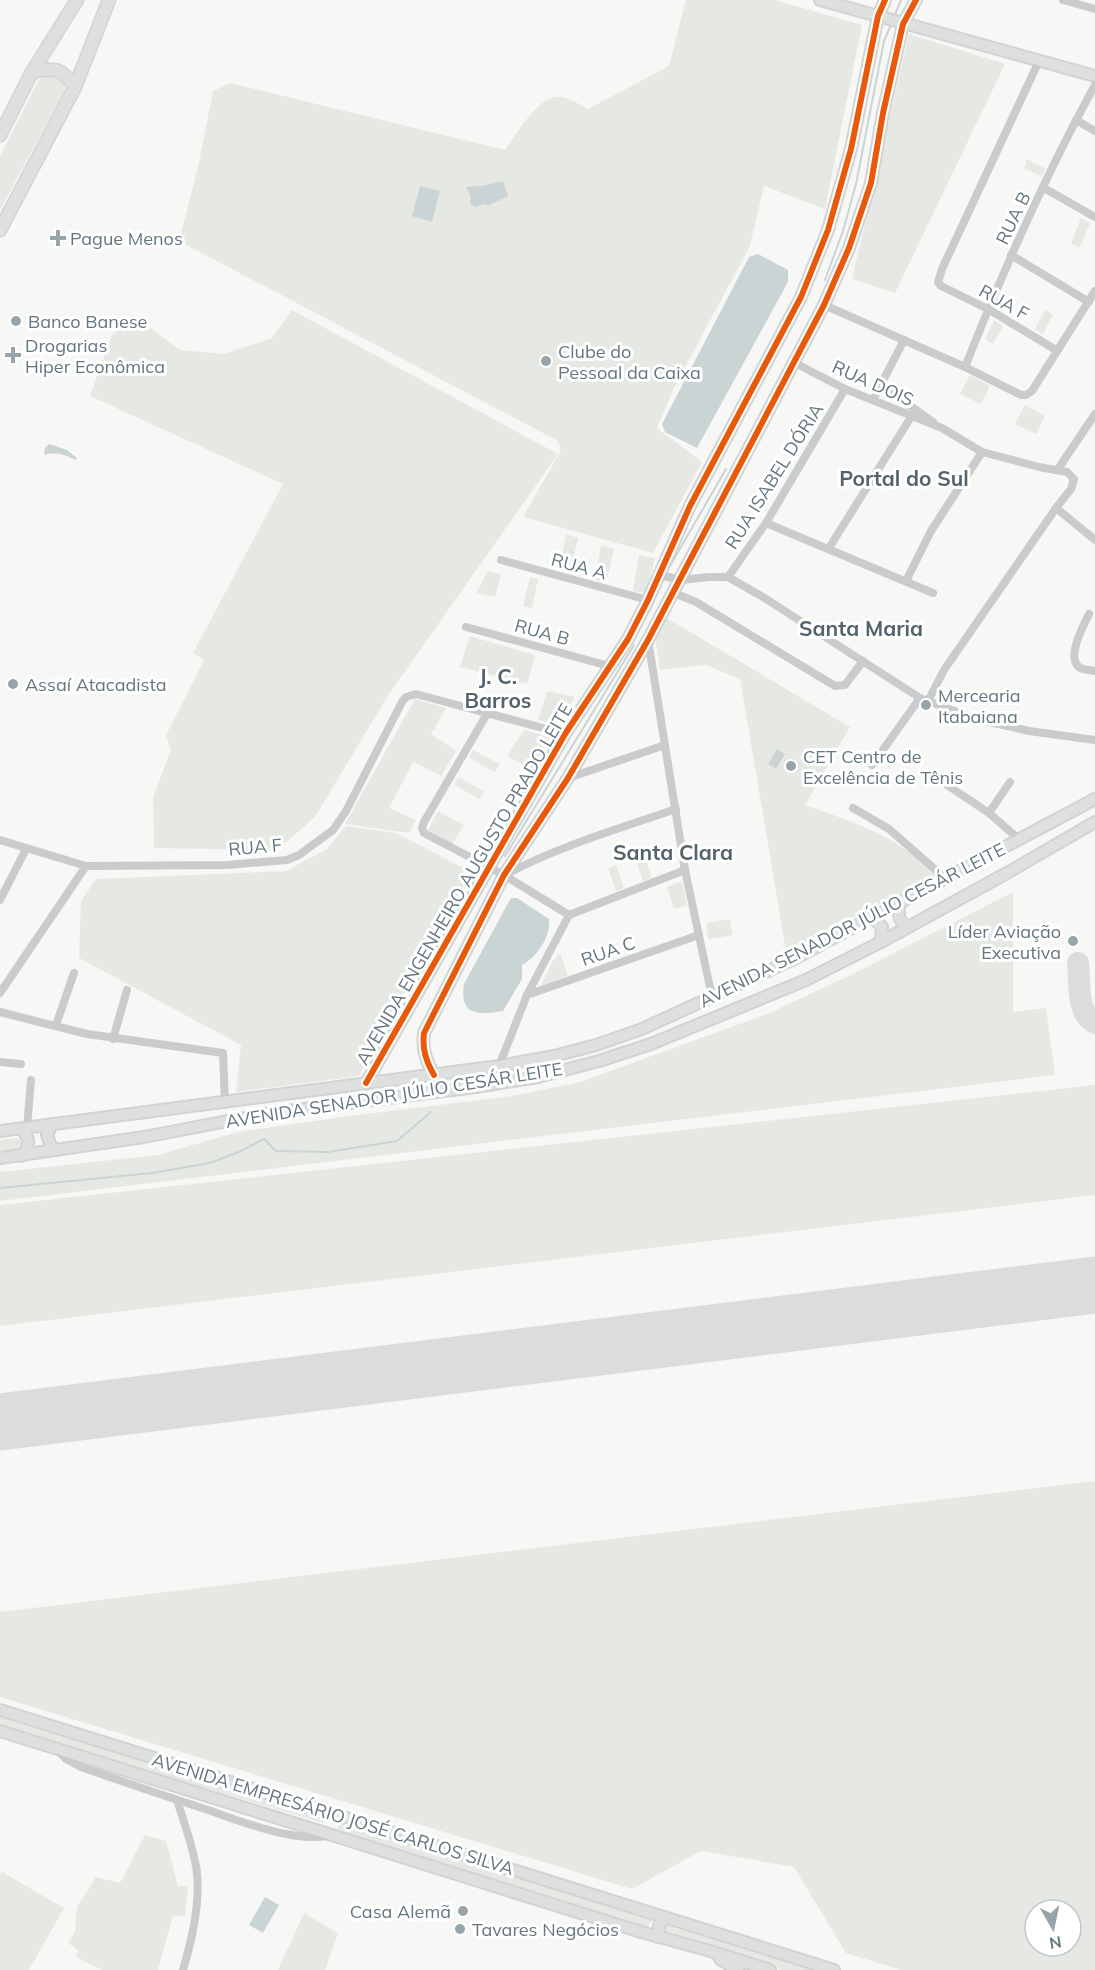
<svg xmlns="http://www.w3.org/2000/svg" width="1095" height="1970" viewBox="0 0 1095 1970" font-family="Mulish,sans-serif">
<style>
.green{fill:#e6e9e3;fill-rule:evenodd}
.water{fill:#cad4d5}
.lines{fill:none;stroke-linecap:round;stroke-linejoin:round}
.stream{stroke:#cad4d5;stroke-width:2}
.taxiway{stroke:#dbdcdc;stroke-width:22}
.runway{stroke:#dbdcdc;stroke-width:57}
.secondary-casing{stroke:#d2d4d4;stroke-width:14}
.primary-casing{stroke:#d3d4d4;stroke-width:15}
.street{stroke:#c9cbcc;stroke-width:8}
.secondary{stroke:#dedfdf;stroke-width:10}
.primary{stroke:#dedfdf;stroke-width:12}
.cycleway-casing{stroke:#fff;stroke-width:10}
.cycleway{stroke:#e8590c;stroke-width:6}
.poi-dot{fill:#97a4a9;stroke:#fff;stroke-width:2}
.labels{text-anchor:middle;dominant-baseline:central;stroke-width:6;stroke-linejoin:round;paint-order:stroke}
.street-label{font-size:18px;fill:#64777f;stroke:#fff}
.poi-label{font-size:18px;fill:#64777f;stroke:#fff;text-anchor:start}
.quarter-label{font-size:21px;font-weight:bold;fill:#55646a;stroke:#fff}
</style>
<rect width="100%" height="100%" fill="#f7f7f6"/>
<g class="green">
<path d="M 686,0 L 775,0 L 862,25 L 825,209 L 764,186 L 750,246 L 674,388 L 657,428 L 702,462 L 653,553 L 523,517 L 561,450 L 558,441 L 179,241 L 198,167 L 213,91 L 230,83 L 505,150 C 517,134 539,93 561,97 C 570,98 580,105 588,109 L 669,66 Z"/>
<path d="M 909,34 L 1005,64 L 895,293 L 852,279 Z"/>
<path d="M 53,74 L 63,79 L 65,90 L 0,210 L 0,156 L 41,76 Z"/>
<path d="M 1027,159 L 1046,169 L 1041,176 L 1024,168 Z"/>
<path d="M 1081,218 L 1090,224 L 1079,248 L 1071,243 Z"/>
<path d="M 292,310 L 558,454 L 389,694 L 315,817 L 277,850 L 154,848 L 153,797 L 171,750 L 166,735 L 204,660 L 193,653 L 283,484 L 90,396 L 112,335 L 132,315 L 180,350 L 224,354 L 272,338 Z"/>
<path d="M 1045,310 L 1053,315 L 1043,334 L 1035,329 Z"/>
<path d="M 994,320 L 1003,326 L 993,344 L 985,339 Z"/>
<path d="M 970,375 L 990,386 L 981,404 L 960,394 Z"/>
<path d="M 1025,405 L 1045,416 L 1036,434 L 1015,424 Z"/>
<path d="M 566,534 L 578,538 L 570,572 L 559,570 Z"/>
<path d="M 601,545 L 614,549 L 606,583 L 595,580 Z"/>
<path d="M 639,555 L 655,558 L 646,593 L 633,591 Z"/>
<path d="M 488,571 L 501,574 L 495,597 L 476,593 Z"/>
<path d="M 530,577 L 538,579 L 532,608 L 523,606 Z"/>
<path d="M 665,617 L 850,727 L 805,805 C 851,821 903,838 936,876 L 786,951 L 740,679 L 706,665 L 660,670 L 655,637 Z"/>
<path d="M 470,636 L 535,655 L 527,684 L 460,667 Z"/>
<path d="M 547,691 L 575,697 L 558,725 L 538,720 Z"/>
<path d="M 415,699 L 446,708 L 431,734 L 456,751 L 441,776 L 413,762 L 389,808 L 416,820 L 409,833 L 345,824 Z"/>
<path d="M 524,730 L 551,737 L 533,770 L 507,756 Z"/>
<path d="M 473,750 L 500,764 L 495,772 L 469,758 Z"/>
<path d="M 458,777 L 484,791 L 480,799 L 454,785 Z"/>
<path d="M 438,811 L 464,825 L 452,844 L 428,830 Z"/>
<path d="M 346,826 L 396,833 L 471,872 L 359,1076 L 236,1092 L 241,1045 L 79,958 L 81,901 L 96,879 L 286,871 L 327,849 Z"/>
<path d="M 644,855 L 652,878 L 643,881 L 635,858 Z"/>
<path d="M 616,865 L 624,888 L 616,891 L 608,868 Z"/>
<path d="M 682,881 L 687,905 L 674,909 L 667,887 Z"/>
<path d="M 1013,892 L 1013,1012 L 1046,1008 L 1055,1075 L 0,1201 L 0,1172 L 158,1155 L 238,1132 L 342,1117 L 512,1096 L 580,1082 L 767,1014 L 851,975 Z"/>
<path d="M 730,919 L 733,935 L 708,939 L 706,923 Z"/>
<path d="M 560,953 L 568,975 L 541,986 L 552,962 Z"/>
<path d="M 1095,1085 L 1095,1195 L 0,1326 L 0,1205 Z"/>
<path d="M 17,1138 L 21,1141 L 21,1146 L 17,1152 L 0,1154 L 0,1140 Z"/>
<path d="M 1095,1481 L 1095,1970 L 901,1970 L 846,1953 L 794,1867 L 701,1851 L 632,1889 L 0,1697 L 0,1612 ZM 1035,1910 L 1071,1910 L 1071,1946 L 1035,1946 Z"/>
<path d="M 0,1715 L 326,1817 L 323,1823 L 0,1727 Z"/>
<path d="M 340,1821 L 653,1919 L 647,1928 L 337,1830 Z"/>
<path d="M 145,1835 L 166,1841 L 178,1886 L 188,1886 L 185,1916 L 173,1916 L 158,1970 L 102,1970 L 76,1957 L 78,1950 L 68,1943 L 75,1932 L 77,1907 L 96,1877 L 120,1883 Z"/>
<path d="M 2,1872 L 64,1908 L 29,1970 L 0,1970 L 0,1876 Z"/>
<path d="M 304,1913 L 338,1933 L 325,1970 L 278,1970 Z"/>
<path d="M 665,1925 L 815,1970 L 781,1970 L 662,1933 Z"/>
</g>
<g class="water">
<path d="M 503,181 L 508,195 L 507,197 L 489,205 L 484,204 L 475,207 L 470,203 L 471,198 L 466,187 C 478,187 491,184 503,181 Z"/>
<path d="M 420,186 L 440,191 L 432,222 L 412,216 Z"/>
<path d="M 758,254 L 788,270 L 788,282 L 697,448 L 665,432 L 662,424 L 749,257 Z"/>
<path d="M 49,444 L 67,450 L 77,458 L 75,460 C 64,454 57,452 44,455 L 45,448 Z"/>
<path d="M 777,749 L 785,754 L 776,769 L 768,764 Z"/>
<path d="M 511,898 L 517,898 L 549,919 C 551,937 537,957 522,965 L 522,979 L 503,1011 C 478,1015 459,1016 464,984 Z"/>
<path d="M 265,1897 L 279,1905 L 263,1933 L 249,1925 Z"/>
</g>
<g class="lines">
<g class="stream">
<path d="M 894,17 L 901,0"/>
<path d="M 825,280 L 843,231 L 856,184 L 884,41 L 892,22"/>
<path d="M 670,566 L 726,469"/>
<path d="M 505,856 L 634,645"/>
<path d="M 0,1188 L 152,1173 L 210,1163 L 239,1152 L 264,1139 L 276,1151 L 328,1152 L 397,1141 L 431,1112"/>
</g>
<g class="taxiway">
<path d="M 1078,963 C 1080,981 1076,1014 1095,1023"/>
<path d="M 0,1420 L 18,1419"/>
</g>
<path class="runway" d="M 0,1422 L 1095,1285"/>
<defs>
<g id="secondary">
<path d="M 820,0 L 1095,76"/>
<path d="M 900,903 C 898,914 898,920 907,927"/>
<path d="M 873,917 L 882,927 L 881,942"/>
<path d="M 434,1075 C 426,1061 422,1049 424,1033 L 504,875 L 568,778 L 648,640 L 824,305 L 849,248 L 871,183 L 883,113 L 903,24 L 916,0"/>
<path d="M 366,1083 L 565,734 L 628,639 L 648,600 L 690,506 L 801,297 L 828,230 L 851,149 L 878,16 L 885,0"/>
<path d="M 52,1124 L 47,1135 L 51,1146 L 56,1150"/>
<path d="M 21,1129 C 31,1139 30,1145 22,1156"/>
<path d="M 0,1131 L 499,1066 L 554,1056 L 596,1045 L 642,1029 L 790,961 L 1095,799"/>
<path d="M 0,1158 L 144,1137 L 264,1114 L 476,1087 L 538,1077 L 599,1061 L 651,1044 L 806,980 L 881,942 L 1007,873 L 1095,822"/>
<path d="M 0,1710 L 834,1970"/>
<path d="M 0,1731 L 641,1932 L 707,1950 L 770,1970"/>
<path d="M 658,1937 L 659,1925 L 665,1917"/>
<path d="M 720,1959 L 738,1970"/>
</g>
<g id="primary">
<path d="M 32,72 C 55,67 61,68 75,87"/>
<path d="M 0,135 L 32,72 L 77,0"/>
<path d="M 0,230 L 75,87 L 109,0"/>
</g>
</defs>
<use href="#secondary" class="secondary-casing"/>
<use href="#primary" class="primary-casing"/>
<g class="street">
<path d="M 1063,0 L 1095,9"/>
<path d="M 1039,61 L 942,269 L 938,282 L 941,286 L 988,309 L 1056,350"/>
<path d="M 1076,120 L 1095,131"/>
<path d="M 1044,188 L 1095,217"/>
<path d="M 1011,255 L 1089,302"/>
<path d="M 824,305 L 965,367 L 1021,395 L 1026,395 L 1032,391 L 1095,291"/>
<path d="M 793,362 L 845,389 L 942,428 L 982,452 L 1039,467 L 1067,472 L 1074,479 L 1071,489 L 1056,508 L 944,670 L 928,701"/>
<path d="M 965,367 C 1003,271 1045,176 1095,85"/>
<path d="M 881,385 L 933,422"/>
<path d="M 873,400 L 904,340"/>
<path d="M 1058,469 L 1095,414"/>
<path d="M 1056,508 L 1095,540"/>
<path d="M 766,523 L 933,593"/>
<path d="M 829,548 L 911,417"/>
<path d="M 501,560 L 648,600"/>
<path d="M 660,575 L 681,580 L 709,577 L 728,577 L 763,597 L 920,698 L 976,719 L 1029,731 L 1095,740"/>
<path d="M 728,577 L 766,523 L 845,389"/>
<path d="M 906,581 L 931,531 L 982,452"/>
<path d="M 674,593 L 696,602 L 835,686 L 845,685 L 863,661"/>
<path d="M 1089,614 C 1084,625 1068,653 1077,665 C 1080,670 1090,670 1095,671"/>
<path d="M 466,627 L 609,666"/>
<path d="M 648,640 L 685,870 L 712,997"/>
<path d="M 488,712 L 424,822 L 422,828 L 424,833 L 504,875 L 569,915"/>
<path d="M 872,765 L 920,698"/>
<path d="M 929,773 L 989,813 L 1020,840"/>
<path d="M 568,778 L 665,745"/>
<path d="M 853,808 L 889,829 L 946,879"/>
<path d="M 989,813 L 1010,782"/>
<path d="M 0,840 L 86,866 L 227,865 L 287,860 L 299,855 L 333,830 L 346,811 L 402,702 L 406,697 L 416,694 L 565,734"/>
<path d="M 505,875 C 559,846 618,829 676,809"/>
<path d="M 0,900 L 26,849"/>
<path d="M 569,915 L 685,870"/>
<path d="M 0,993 L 86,866"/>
<path d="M 527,995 L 699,935"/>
<path d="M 0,1012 L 87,1034 L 223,1053 L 225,1102"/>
<path d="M 56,1025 L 74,973"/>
<path d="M 113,1039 L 127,990"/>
<path d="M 0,1062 L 21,1064"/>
<path d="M 499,1066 L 527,995 L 569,915"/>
<path d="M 27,1128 L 31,1080"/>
<path d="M 58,1750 L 66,1759 L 81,1767 C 121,1781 162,1795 202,1808 C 238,1820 290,1842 327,1836"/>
<path d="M 177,1800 C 184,1823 194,1848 197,1873 C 200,1905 192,1939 183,1970"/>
</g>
<use href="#secondary" class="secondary"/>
<use href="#primary" class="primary"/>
<defs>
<g id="cycleway">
<path d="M 434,1075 C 426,1061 422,1049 424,1033 L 504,875 L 568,778 L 648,640 L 824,305 L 849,248 L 871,183 L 883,113 L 903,24 L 916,0"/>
<path d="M 366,1083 L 565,734 L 628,639 L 648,600 L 690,506 L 801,297 L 828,230 L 851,149 L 878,16 L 885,0"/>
</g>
</defs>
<use href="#cycleway" class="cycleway-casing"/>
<use href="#cycleway" class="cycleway"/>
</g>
<g class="poi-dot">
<path d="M55 229h6v6h6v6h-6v6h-6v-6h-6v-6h6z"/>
<circle cx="16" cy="321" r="6"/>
<path d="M10 346h6v6h6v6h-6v6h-6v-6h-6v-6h6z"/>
<circle cx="546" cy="361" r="6"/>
<circle cx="13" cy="684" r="6"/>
<circle cx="926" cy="705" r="6"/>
<circle cx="791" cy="766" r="6"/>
<circle cx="1073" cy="941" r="6"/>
<circle cx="463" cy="1911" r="6"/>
<circle cx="460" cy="1929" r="6"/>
</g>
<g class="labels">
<g class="street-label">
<text transform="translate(1013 218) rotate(-64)">RUA B</text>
<text transform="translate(1004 302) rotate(29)">RUA F</text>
<text transform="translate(873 383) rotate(24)">RUA DOIS</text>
<text transform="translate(774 476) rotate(-58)">RUA ISABEL DÓRIA</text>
<text transform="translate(579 566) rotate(15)">RUA A</text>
<text transform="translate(542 632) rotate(15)">RUA B</text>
<text transform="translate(255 847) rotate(-5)">RUA F</text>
<text transform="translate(464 884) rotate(-60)">AVENIDA ENGENHEIRO AUGUSTO PRADO LEITE</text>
<text transform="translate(852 925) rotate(-27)">AVENIDA SENADOR JÚLIO CESÁR LEITE</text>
<text transform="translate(608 951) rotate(-19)">RUA C</text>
<text transform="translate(394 1095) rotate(-9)">AVENIDA SENADOR JÚLIO CESÁR LEITE</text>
<text transform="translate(333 1814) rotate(17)">AVENIDA EMPRESÁRIO JOSÉ CARLOS SILVA</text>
</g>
<g class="poi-label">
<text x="70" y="238">Pague Menos</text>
<text x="28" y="321">Banco Banese</text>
<text x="25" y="345">Drogarias<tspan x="25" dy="21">Hiper Econômica</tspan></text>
<text x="558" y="351">Clube do<tspan x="558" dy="21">Pessoal da Caixa</tspan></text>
<text x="25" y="684">Assaí Atacadista</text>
<text x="938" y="695">Mercearia<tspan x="938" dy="21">Itabaiana</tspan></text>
<text x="803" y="756">CET Centro de<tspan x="803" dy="21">Excelência de Tênis</tspan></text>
<text x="1061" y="931" text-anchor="end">Líder Aviação<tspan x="1061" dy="21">Executiva</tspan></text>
<text x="451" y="1911" text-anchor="end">Casa Alemã</text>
<text x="472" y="1929">Tavares Negócios</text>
</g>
<g class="quarter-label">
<text x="904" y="478">Portal do Sul</text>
<text x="861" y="628">Santa Maria</text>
<text x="498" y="676">J. C.<tspan x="498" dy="24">Barros</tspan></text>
<text x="673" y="852">Santa Clara</text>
</g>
</g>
<g transform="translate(1053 1928) rotate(171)"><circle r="28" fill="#ffffff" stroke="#c1c9cc" stroke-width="1.5"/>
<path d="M0-4.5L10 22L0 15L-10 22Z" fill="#97a4a9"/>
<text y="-9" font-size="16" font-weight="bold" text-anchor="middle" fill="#64777f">N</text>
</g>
</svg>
